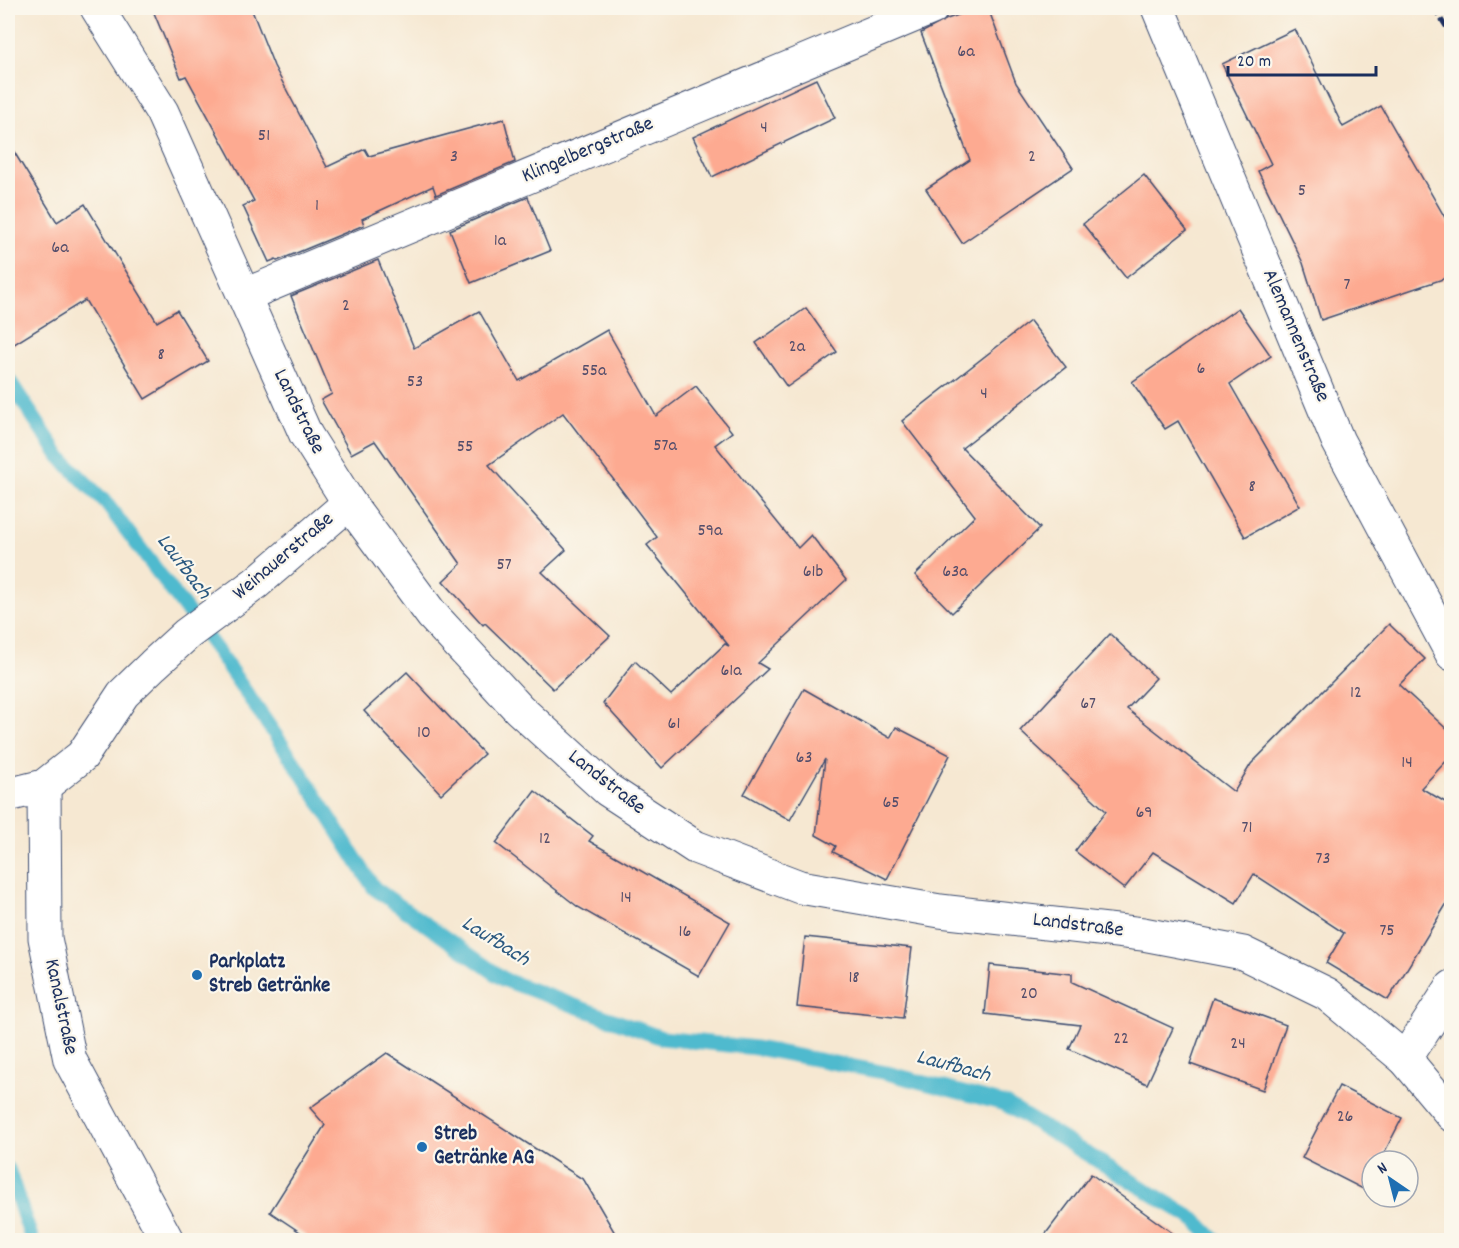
<svg xmlns="http://www.w3.org/2000/svg" width="1459" height="1248" viewBox="0 0 1459 1248" font-family="Dekko,sans-serif">
<style>
.lines{fill:none;stroke-linecap:round;stroke-linejoin:round}
.stream{stroke:#50bace;stroke-width:15}
.building{fill:#fdaa91}
.minor-casing{stroke:#3c4b6f;stroke-width:35}
.minor{stroke:#fff;stroke-width:33}
.rail{stroke:#1b2f5e;stroke-width:4.5;stroke-dasharray:9 4.5;stroke-linecap:butt}
.poi-dot{fill:#1f6fb2;stroke:#fbf7ec;stroke-width:2}
.labels{text-anchor:middle;dominant-baseline:central;stroke-width:4.5;stroke-linejoin:round;paint-order:stroke}
.number-label{font-size:18px;fill:#544e6b}
.street-label{font-size:21px;fill:#1b2f5e;stroke:#fbf7ec}
.poi-label{font-size:21px;font-weight:bold;fill:#1b2f5e;stroke:#fbf7ec;text-anchor:start}
.water-label{font-size:22px;font-style:italic;fill:#2b5980;stroke:#fbf7ec}
</style>
<rect width="100%" height="100%" fill="#fbf7ec"/>
<filter id="ink" filterUnits="userSpaceOnUse"><feTurbulence type="fractalNoise" baseFrequency=".0167" numOctaves="2"/><feDisplacementMap in="SourceGraphic" scale="12" xChannelSelector="R" yChannelSelector="G"/><feConvolveMatrix kernelMatrix="1 2 1 2 8 2 1 2 1" color-interpolation-filters="sRGB"/></filter>
<filter id="wash" filterUnits="userSpaceOnUse"><feTurbulence type="fractalNoise" baseFrequency=".008" numOctaves="4" result="noise"/><feDisplacementMap in="SourceGraphic" scale="24" xChannelSelector="R" yChannelSelector="G"/><feGaussianBlur stdDeviation="1.35" result="paint"/><feColorMatrix in="noise" values="0 0 0 0 0 0 0 0 0 0 0 0 0 0 0 0 0 1.4 0 .05"/><feComposite in="paint" operator="in"/></filter>
<g filter="url(#wash)">
<rect width="100%" height="100%" fill="#f6e8d2"/>
<g class="lines">
<g class="stream">
<path d="M 8,379 L 60,457 L 106,503 L 218,652 L 300,771 L 374,888 L 505,980 L 662,1038 L 756,1048 L 887,1073 L 1005,1104 L 1195,1220 L 1215,1240"/>
<path d="M 8,1169 L 32,1240"/>
</g>
</g>
<g id="blocks">
<g class="building">
<path d="M 152,8 L 251,8 L 274,66 L 327,167 L 365,149 L 369,156 L 504,119 L 515,162 L 436,195 L 433,186 L 362,219 L 364,225 L 277,261 L 276,259 L 269,262 L 243,206 L 254,201 L 186,76 L 181,78 Z"/>
<path d="M 978,8 L 988,8 L 1016,83 L 1073,168 L 962,243 L 926,189 L 970,160 L 921,33 L 947,19 Z"/>
<path d="M 1295,29 L 1343,127 L 1381,106 L 1452,230 L 1452,276 L 1321,320 L 1303,263 L 1258,171 L 1271,164 L 1222,64 Z"/>
<path d="M 816,79 L 835,118 L 712,177 L 693,137 Z"/>
<path d="M 8,142 L 57,222 L 85,204 L 157,322 L 177,310 L 208,361 L 145,399 L 85,300 L 8,348 Z"/>
<path d="M 1144,175 L 1187,230 L 1126,278 L 1083,224 Z"/>
<path d="M 528,197 L 550,251 L 471,283 L 450,230 Z"/>
<path d="M 378,260 L 414,348 L 479,311 L 519,381 L 607,330 L 656,416 L 696,386 L 732,432 L 715,445 L 798,548 L 811,535 L 846,580 L 758,663 L 768,669 L 662,768 L 603,703 L 635,661 L 671,695 L 725,644 L 729,646 L 647,545 L 657,537 L 563,413 L 489,465 L 566,550 L 542,572 L 610,636 L 553,689 L 485,623 L 483,625 L 443,581 L 461,564 L 375,441 L 351,454 L 321,400 L 332,394 L 291,296 Z"/>
<path d="M 806,308 L 837,352 L 787,387 L 756,343 Z"/>
<path d="M 1238,308 L 1271,356 L 1230,384 L 1300,506 L 1245,537 L 1178,421 L 1165,429 L 1132,382 Z"/>
<path d="M 1030,321 L 1066,367 L 962,448 L 1040,528 L 952,613 L 915,575 L 975,516 L 902,421 Z"/>
<path d="M 1389,624 L 1425,659 L 1399,685 L 1452,734 L 1452,755 L 1421,788 L 1452,806 L 1452,895 L 1388,1000 L 1326,963 L 1344,933 L 1254,874 L 1236,903 L 1153,852 L 1124,889 L 1075,851 L 1106,811 L 1020,731 L 1110,634 L 1156,678 L 1127,709 L 1234,792 L 1251,764 Z"/>
<path d="M 407,672 L 484,754 L 441,794 L 364,711 Z"/>
<path d="M 804,689 L 890,738 L 896,727 L 950,755 L 887,879 L 833,852 L 836,846 L 816,835 L 825,759 L 790,820 L 744,794 Z"/>
<path d="M 535,791 L 593,836 L 589,841 L 730,922 L 699,976 L 578,907 L 496,843 Z"/>
<path d="M 805,937 L 912,948 L 903,1018 L 797,1007 Z"/>
<path d="M 990,965 L 1072,974 L 1072,982 L 1173,1028 L 1147,1084 L 1069,1049 L 1080,1025 L 985,1014 Z"/>
<path d="M 1213,998 L 1286,1025 L 1263,1090 L 1190,1064 Z"/>
<path d="M 387,1053 L 584,1180 L 619,1240 L 312,1240 L 270,1212 L 325,1125 L 310,1108 Z"/>
<path d="M 1339,1086 L 1402,1118 L 1380,1161 L 1372,1161 L 1372,1176 L 1365,1190 L 1302,1158 Z"/>
<path d="M 1091,1174 L 1182,1240 L 1041,1240 Z"/>
</g>
</g>
</g>
<g filter="url(#ink)">
<use href="#blocks" fill-opacity="0" stroke="#3c4b6f" stroke-width="1.5"/>
<g class="lines">
<defs>
<g id="minor">
<path d="M 97,8 L 162,112 L 306,435 L 349,503 L 432,615 L 519,709 L 608,790 L 695,847 L 800,887 L 940,911 L 1143,934 L 1243,953 L 1327,994 L 1405,1059 L 1452,1115"/>
<path d="M 1158,8 L 1338,441 L 1452,654"/>
<path d="M 245,295 L 932,8"/>
<path d="M 44,786 L 45,938 L 70,1060 L 167,1240"/>
<path d="M 8,795 L 44,786 L 82,756 L 123,694 L 153,665 L 187,634 L 256,583 L 349,503"/>
<path d="M 1405,1059 L 1452,987"/>
</g>
</defs>
<use href="#minor" class="minor-casing"/>
<use href="#minor" class="minor"/>
<path class="rail" d="M 1434,8 L 1452,36"/>
</g>
</g>
<g class="poi-dot">
<circle cx="197" cy="975" r="6"/>
<circle cx="422" cy="1147" r="6"/>
</g>
<g class="labels">
<g class="number-label">
<text x="966" y="52">6a</text>
<text x="764" y="128">4</text>
<text x="264" y="136">51</text>
<text x="454" y="157">3</text>
<text x="1032" y="157">2</text>
<text x="1302" y="191">5</text>
<text x="317" y="206">1</text>
<text x="500" y="241">1a</text>
<text x="60" y="248">6a</text>
<text x="1347" y="285">7</text>
<text x="346" y="306">2</text>
<text x="797" y="347">2a</text>
<text x="161" y="355">8</text>
<text x="1201" y="369">6</text>
<text x="594" y="371">55a</text>
<text x="415" y="382">53</text>
<text x="984" y="394">4</text>
<text x="665" y="446">57a</text>
<text x="465" y="447">55</text>
<text x="1252" y="487">8</text>
<text x="710" y="531">59a</text>
<text x="504" y="565">57</text>
<text x="813" y="572">61b</text>
<text x="955" y="572">63a</text>
<text x="731" y="671">61a</text>
<text x="1356" y="693">12</text>
<text x="1088" y="704">67</text>
<text x="674" y="724">61</text>
<text x="424" y="733">10</text>
<text x="804" y="758">63</text>
<text x="1407" y="763">14</text>
<text x="891" y="803">65</text>
<text x="1144" y="813">69</text>
<text x="1247" y="828">71</text>
<text x="545" y="839">12</text>
<text x="1323" y="859">73</text>
<text x="626" y="898">14</text>
<text x="1387" y="931">75</text>
<text x="685" y="932">16</text>
<text x="854" y="978">18</text>
<text x="1029" y="994">20</text>
<text x="1121" y="1039">22</text>
<text x="1238" y="1044">24</text>
<text x="1345" y="1117">26</text>
</g>
<g class="street-label">
<text transform="translate(588 151) rotate(-23)">Klingelbergstraße</text>
<text transform="translate(1295 336) rotate(67)">Alemannenstraße</text>
<text transform="translate(298 412) rotate(64)">Landstraße</text>
<text transform="translate(284 557) rotate(-40)">Weinauerstraße</text>
<text transform="translate(606 783) rotate(38)">Landstraße</text>
<text transform="translate(1078 926) rotate(7)">Landstraße</text>
<text transform="translate(60 1007) rotate(78)">Kanalstraße</text>
</g>
<g class="poi-label">
<text x="209" y="963">Parkplatz<tspan x="209" dy="24">Streb Getränke</tspan></text>
<text x="434" y="1135">Streb<tspan x="434" dy="24">Getränke AG</tspan></text>
</g>
<g class="water-label">
<text transform="translate(183 567) rotate(53)">Laufbach</text>
<text transform="translate(495 942) rotate(32)">Laufbach</text>
<text transform="translate(953 1067) rotate(15)">Laufbach</text>
</g>
</g>
<rect width="1459" height="1248" fill="none" stroke="#fbf7ec" stroke-width="30"/>
<g transform="translate(1390 1179) rotate(325)"><circle r="28" fill="#fbf7ec" stroke="#a1a7b3" stroke-width="1.5"/>
<path d="M0-4.5L10 22L0 15L-10 22Z" fill="#1f6fb2"/>
<text y="-9" font-size="16" font-weight="bold" text-anchor="middle" fill="#1b2f5e">N</text>
</g>
<path d="M1228 66v9h148v-9" fill="none" stroke="#1b2f5e" stroke-width="3"/>
<text x="1237" y="66" font-size="18" fill="#1b2f5e" stroke="#fbf7ec" stroke-width="4.5" paint-order="stroke">20 m</text>
</svg>
